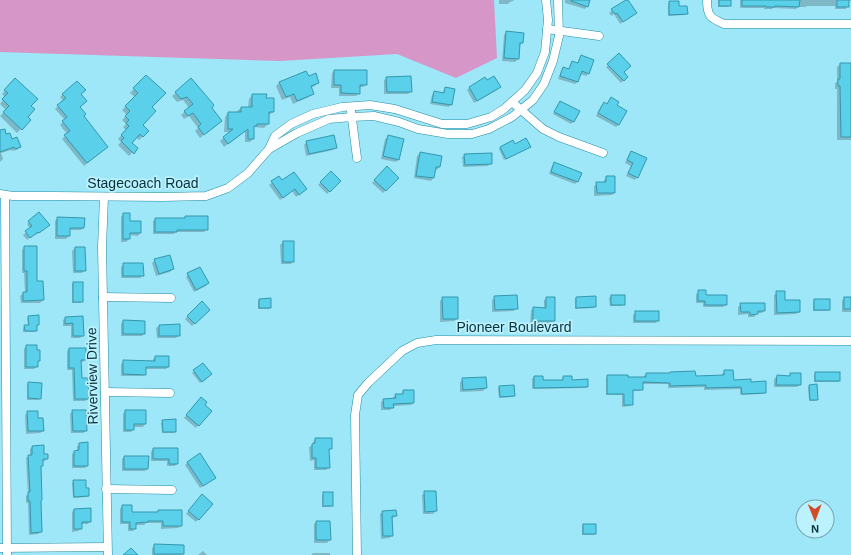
<svg xmlns="http://www.w3.org/2000/svg" width="851" height="555" viewBox="0 0 851 555" font-family="Helvetica,sans-serif">
<style>
.green{fill:#d696c8}
.shadow{fill:#0003}
.building{fill:#5ad0eb;stroke:#3498ad}
.lines{fill:none;stroke-linecap:round;stroke-linejoin:round}
.minor-casing{stroke:#248ca1;stroke-width:9}
.minor{stroke:#fff;stroke-width:8}
.labels{text-anchor:middle;dominant-baseline:central;stroke-width:3.5;stroke-linejoin:round;paint-order:stroke}
.street-label{font-size:14px;fill:#07323b;stroke:#bcf1fe}
</style>
<rect width="100%" height="100%" fill="#9ee7f9"/>
<path class="green" d="M 0,0 L 494,0 L 497,58 L 456,78 L 397,54 L 280,61 L 0,52 Z"/>
<g class="shadow">
<path d="M 499,0 L 514,0 L 513,1 L 510,2 L 508,4 L 499,4 Z"/>
<path d="M 565,0 L 589,0 L 587,6 L 585,9 L 565,3 Z"/>
<path d="M 718,0 L 730,0 L 730,5 L 728,7 L 718,7 Z"/>
<path d="M 740,0 L 851,0 L 851,1 L 848,1 L 848,6 L 846,9 L 835,9 L 835,6 L 807,6 L 805,7 L 798,7 L 796,9 L 773,8 L 772,9 L 764,9 L 764,8 L 740,8 Z"/>
<path d="M 669,2 L 687,14 L 685,15 L 668,16 L 668,4 Z"/>
<path d="M 612,10 L 635,13 L 620,24 L 614,14 L 612,16 L 609,13 Z"/>
<path d="M 507,32 L 522,43 L 519,46 L 518,59 L 515,62 L 502,61 L 504,35 Z"/>
<path d="M 619,54 L 623,72 L 627,77 L 621,83 L 606,67 Z"/>
<path d="M 581,56 L 589,73 L 586,76 L 580,74 L 578,82 L 575,84 L 558,79 L 561,71 L 564,69 L 568,70 L 570,65 L 572,62 L 577,64 L 579,59 Z"/>
<path d="M 840,64 L 851,64 L 851,140 L 837,140 L 837,89 L 835,89 L 835,83 L 837,82 L 837,67 Z"/>
<path d="M 334,71 L 366,85 L 363,87 L 359,87 L 359,93 L 356,96 L 339,96 L 339,88 L 331,88 L 332,73 Z"/>
<path d="M 146,76 L 141,125 L 148,131 L 139,140 L 136,137 L 131,143 L 137,148 L 129,156 L 118,145 L 121,142 L 118,139 L 126,130 L 123,127 L 126,124 L 122,120 L 127,115 L 122,110 L 135,97 L 130,93 Z"/>
<path d="M 308,77 L 318,82 L 315,86 L 310,88 L 313,93 L 309,97 L 293,104 L 290,97 L 282,100 L 276,86 L 280,82 Z"/>
<path d="M 387,78 L 411,91 L 408,94 L 384,94 L 384,80 Z"/>
<path d="M 15,80 L 30,106 L 26,117 L 29,120 L 17,133 L 0,116 L 6,110 L 0,104 L 5,97 L 2,94 Z"/>
<path d="M 191,80 L 221,121 L 200,138 L 195,131 L 198,128 L 189,116 L 184,119 L 181,115 L 189,108 L 183,100 L 177,102 L 172,96 Z"/>
<path d="M 487,82 L 499,87 L 497,90 L 474,103 L 467,90 L 470,87 Z"/>
<path d="M 446,89 L 451,104 L 449,107 L 430,104 L 432,95 L 434,92 L 443,94 L 443,91 Z"/>
<path d="M 63,94 L 80,94 L 79,107 L 83,117 L 103,150 L 84,166 L 62,139 L 67,134 L 60,125 L 65,120 L 55,109 L 63,101 L 60,97 Z"/>
<path d="M 252,95 L 265,99 L 273,112 L 269,115 L 268,115 L 268,124 L 264,128 L 254,127 L 253,139 L 250,142 L 245,142 L 245,131 L 224,147 L 220,141 L 230,132 L 224,132 L 225,117 L 228,113 L 237,113 L 237,111 L 241,108 L 248,108 L 249,99 Z"/>
<path d="M 611,98 L 615,105 L 619,125 L 616,127 L 596,116 L 601,106 L 604,103 L 606,104 Z"/>
<path d="M 560,102 L 573,122 L 571,124 L 553,114 L 558,105 Z"/>
<path d="M 0,131 L 20,147 L 17,150 L 12,151 L 11,150 L 1,153 L 3,159 L 0,162 Z"/>
<path d="M 388,137 L 398,160 L 396,162 L 381,159 L 385,139 Z"/>
<path d="M 307,142 L 336,147 L 333,150 L 306,156 L 304,145 Z"/>
<path d="M 514,145 L 529,147 L 504,160 L 499,149 L 500,147 Z"/>
<path d="M 631,152 L 637,177 L 635,180 L 626,176 L 631,166 L 625,163 L 629,154 Z"/>
<path d="M 420,153 L 439,167 L 437,170 L 435,169 L 433,178 L 431,181 L 414,178 L 417,156 Z"/>
<path d="M 465,155 L 491,163 L 488,166 L 463,167 L 462,157 Z"/>
<path d="M 554,163 L 578,181 L 575,184 L 549,174 L 552,166 Z"/>
<path d="M 387,167 L 398,178 L 383,193 L 372,183 Z"/>
<path d="M 331,172 L 340,181 L 327,194 L 318,185 Z"/>
<path d="M 279,177 L 282,182 L 303,192 L 296,197 L 292,191 L 280,200 L 269,185 Z"/>
<path d="M 606,177 L 614,193 L 612,195 L 594,196 L 594,186 L 597,183 L 604,183 L 604,180 Z"/>
<path d="M 123,214 L 129,222 L 140,233 L 138,236 L 129,235 L 129,239 L 126,242 L 121,242 L 121,217 Z"/>
<path d="M 185,217 L 207,229 L 204,232 L 176,232 L 174,234 L 153,234 L 153,221 L 155,219 L 183,219 Z"/>
<path d="M 58,218 L 84,228 L 81,230 L 69,230 L 69,236 L 66,239 L 55,239 L 55,221 Z"/>
<path d="M 29,222 L 46,228 L 36,235 L 35,233 L 27,240 L 23,235 L 30,229 L 27,224 Z"/>
<path d="M 283,242 L 293,242 L 293,261 L 291,264 L 281,264 L 280,245 Z"/>
<path d="M 24,247 L 43,300 L 40,303 L 21,303 L 20,296 L 23,293 L 25,293 L 24,273 L 22,273 L 22,250 Z"/>
<path d="M 75,248 L 85,270 L 82,273 L 73,273 L 72,251 Z"/>
<path d="M 155,260 L 173,269 L 170,272 L 156,276 L 152,263 Z"/>
<path d="M 124,264 L 143,275 L 140,278 L 121,278 L 121,267 Z"/>
<path d="M 188,274 L 208,283 L 206,286 L 194,292 L 186,277 Z"/>
<path d="M 73,283 L 82,301 L 80,303 L 72,303 L 72,284 Z"/>
<path d="M 699,291 L 705,296 L 726,305 L 723,307 L 703,307 L 703,303 L 696,303 L 696,294 Z"/>
<path d="M 777,292 L 784,301 L 799,312 L 796,314 L 774,315 L 774,295 Z"/>
<path d="M 611,296 L 624,304 L 622,306 L 610,306 L 609,298 Z"/>
<path d="M 495,297 L 516,308 L 514,311 L 492,312 L 492,300 Z"/>
<path d="M 443,298 L 457,319 L 454,321 L 440,322 L 440,301 Z"/>
<path d="M 547,298 L 554,321 L 551,323 L 530,323 L 531,311 L 533,308 L 544,309 L 544,300 Z"/>
<path d="M 576,298 L 595,306 L 593,308 L 575,309 L 575,299 Z"/>
<path d="M 844,298 L 851,298 L 851,312 L 842,312 L 842,301 Z"/>
<path d="M 259,300 L 270,308 L 268,309 L 258,309 L 258,301 Z"/>
<path d="M 814,300 L 829,309 L 828,311 L 813,311 L 813,301 Z"/>
<path d="M 202,303 L 209,310 L 192,326 L 185,319 Z"/>
<path d="M 741,304 L 764,311 L 762,313 L 757,313 L 754,317 L 748,317 L 748,314 L 738,315 L 738,307 Z"/>
<path d="M 636,312 L 658,320 L 656,323 L 633,323 L 633,315 Z"/>
<path d="M 29,317 L 38,324 L 36,326 L 36,330 L 35,332 L 23,332 L 23,328 L 25,326 L 28,326 L 27,318 Z"/>
<path d="M 82,317 L 83,336 L 80,338 L 71,338 L 71,326 L 63,326 L 63,320 L 65,318 Z"/>
<path d="M 123,321 L 144,334 L 142,336 L 121,336 L 121,324 Z"/>
<path d="M 159,326 L 179,335 L 176,338 L 157,338 L 156,328 Z"/>
<path d="M 26,346 L 36,351 L 39,351 L 39,361 L 37,363 L 37,366 L 34,369 L 24,369 L 24,349 Z"/>
<path d="M 69,349 L 85,359 L 83,362 L 80,362 L 81,379 L 88,399 L 85,401 L 73,401 L 72,370 L 67,370 L 67,351 Z"/>
<path d="M 155,357 L 168,367 L 166,369 L 145,369 L 145,374 L 143,376 L 121,376 L 121,364 L 124,361 L 153,362 L 153,359 Z"/>
<path d="M 203,364 L 209,376 L 200,383 L 192,373 Z"/>
<path d="M 724,371 L 733,381 L 750,383 L 765,392 L 763,394 L 740,395 L 740,389 L 704,390 L 704,387 L 668,388 L 668,384 L 642,384 L 642,389 L 640,391 L 632,391 L 632,404 L 630,406 L 622,407 L 622,395 L 606,395 L 606,378 L 608,376 L 627,378 L 644,378 L 644,376 L 646,374 L 695,377 L 722,376 L 722,374 Z"/>
<path d="M 815,373 L 839,380 L 838,382 L 814,382 L 814,375 Z"/>
<path d="M 790,374 L 800,385 L 797,387 L 774,387 L 774,379 L 777,376 L 788,377 Z"/>
<path d="M 534,377 L 542,381 L 562,381 L 562,379 L 564,377 L 587,387 L 586,388 L 532,389 L 532,379 Z"/>
<path d="M 463,379 L 486,388 L 483,391 L 460,392 L 460,382 Z"/>
<path d="M 28,384 L 40,398 L 39,400 L 27,400 L 27,385 Z"/>
<path d="M 810,386 L 817,400 L 815,401 L 809,401 L 808,387 Z"/>
<path d="M 500,387 L 514,396 L 512,397 L 499,398 L 498,388 Z"/>
<path d="M 403,391 L 413,403 L 411,405 L 393,406 L 393,407 L 390,410 L 381,410 L 381,402 L 384,400 L 393,399 L 393,397 L 396,395 L 401,395 Z"/>
<path d="M 198,401 L 210,411 L 196,428 L 184,418 Z"/>
<path d="M 73,411 L 86,431 L 83,433 L 71,433 L 70,414 Z"/>
<path d="M 125,411 L 145,424 L 143,427 L 133,427 L 133,429 L 131,432 L 123,432 L 123,414 Z"/>
<path d="M 28,412 L 37,419 L 43,431 L 40,433 L 26,434 L 25,415 Z"/>
<path d="M 163,421 L 175,431 L 174,433 L 162,433 L 161,423 Z"/>
<path d="M 315,439 L 331,448 L 328,451 L 329,468 L 326,470 L 314,470 L 314,460 L 310,461 L 309,447 L 313,445 L 313,442 Z"/>
<path d="M 80,444 L 87,465 L 85,468 L 72,468 L 72,454 L 74,452 L 77,451 L 77,446 Z"/>
<path d="M 33,447 L 47,459 L 45,461 L 42,461 L 42,465 L 40,468 L 41,532 L 38,534 L 29,535 L 28,503 L 26,503 L 26,496 L 28,494 L 26,458 L 29,456 L 30,456 L 30,449 Z"/>
<path d="M 153,449 L 177,463 L 175,466 L 167,466 L 167,461 L 151,461 L 151,452 Z"/>
<path d="M 124,457 L 147,469 L 145,471 L 122,471 L 122,459 Z"/>
<path d="M 188,462 L 212,480 L 200,488 L 185,465 Z"/>
<path d="M 74,481 L 88,496 L 87,497 L 73,498 L 72,483 Z"/>
<path d="M 425,492 L 436,511 L 433,514 L 423,514 L 422,495 Z"/>
<path d="M 324,493 L 332,505 L 330,507 L 322,507 L 322,495 Z"/>
<path d="M 199,498 L 211,504 L 196,522 L 186,514 Z"/>
<path d="M 122,506 L 131,513 L 157,513 L 158,511 L 181,526 L 178,528 L 161,529 L 161,523 L 146,523 L 144,525 L 135,525 L 135,528 L 133,531 L 128,531 L 128,524 L 120,524 L 120,509 Z"/>
<path d="M 74,510 L 90,521 L 88,524 L 81,524 L 81,529 L 78,531 L 72,532 L 72,512 Z"/>
<path d="M 383,512 L 396,516 L 393,518 L 391,519 L 392,536 L 389,538 L 381,539 L 380,514 Z"/>
<path d="M 317,522 L 330,540 L 327,543 L 314,543 L 314,524 Z"/>
<path d="M 583,525 L 595,534 L 593,535 L 582,535 L 582,526 Z"/>
<path d="M 155,545 L 183,553 L 182,555 L 152,555 L 152,548 Z"/>
<path d="M 203,551 L 207,555 L 198,555 Z"/>
<path d="M 313,553 L 330,553 L 330,555 L 311,555 Z"/>
</g>
<g class="building">
<path d="M 571,0 L 590,0 L 588,7 L 571,1 Z"/>
<path d="M 626,0 L 628,0 L 637,13 L 623,22 L 617,13 L 615,14 L 611,9 Z"/>
<rect x="719" y="0" width="12" height="6"/>
<path d="M 742,0 L 800,0 L 799,7 L 775,6 L 775,7 L 766,7 L 766,6 L 742,6 Z"/>
<rect x="837" y="0" width="12" height="7"/>
<path d="M 669,1 L 679,1 L 679,6 L 687,6 L 688,14 L 669,15 Z"/>
<path d="M 506,31 L 524,33 L 523,43 L 520,43 L 519,59 L 504,58 Z"/>
<path d="M 619,53 L 631,66 L 624,72 L 628,77 L 624,81 L 607,64 Z"/>
<path d="M 581,55 L 594,60 L 589,74 L 582,71 L 578,82 L 560,76 L 563,67 L 569,69 L 572,61 L 578,63 Z"/>
<path d="M 840,63 L 851,63 L 851,137 L 841,137 L 840,86 L 838,86 L 838,79 L 840,79 Z"/>
<path d="M 334,70 L 367,70 L 367,85 L 360,85 L 360,94 L 341,93 L 341,85 L 334,85 Z"/>
<path d="M 306,71 L 309,76 L 316,73 L 319,83 L 311,86 L 314,94 L 297,101 L 294,94 L 286,97 L 279,82 Z"/>
<path d="M 146,75 L 166,93 L 152,107 L 156,111 L 143,125 L 149,131 L 143,137 L 140,134 L 132,143 L 138,148 L 134,154 L 121,141 L 124,138 L 121,135 L 129,126 L 126,123 L 129,120 L 125,116 L 130,111 L 125,106 L 138,93 L 133,88 Z"/>
<path d="M 411,76 L 412,92 L 387,92 L 386,77 Z"/>
<path d="M 494,76 L 501,87 L 477,101 L 469,87 L 485,77 L 487,80 Z"/>
<path d="M 15,78 L 38,99 L 31,106 L 35,109 L 28,117 L 31,120 L 22,130 L 3,112 L 9,106 L 2,99 L 8,93 L 4,90 Z"/>
<path d="M 191,78 L 214,105 L 212,108 L 222,121 L 204,135 L 198,127 L 201,124 L 193,113 L 188,116 L 184,111 L 193,104 L 187,97 L 181,99 L 175,92 Z"/>
<path d="M 77,81 L 86,90 L 81,94 L 87,101 L 80,107 L 86,114 L 84,116 L 108,147 L 87,163 L 64,135 L 70,131 L 62,121 L 67,117 L 57,105 L 66,98 L 62,94 Z"/>
<path d="M 445,87 L 455,89 L 452,105 L 432,102 L 434,91 L 444,93 Z"/>
<path d="M 252,94 L 267,94 L 266,98 L 274,98 L 274,112 L 269,112 L 269,124 L 257,124 L 257,126 L 254,126 L 254,139 L 248,139 L 248,129 L 228,144 L 223,137 L 233,129 L 228,129 L 228,112 L 241,112 L 241,107 L 252,107 Z"/>
<path d="M 611,97 L 619,102 L 617,105 L 627,111 L 619,125 L 598,113 L 604,102 L 607,104 Z"/>
<path d="M 560,101 L 580,111 L 574,122 L 554,112 Z"/>
<path d="M 5,129 L 6,134 L 10,133 L 12,139 L 17,137 L 21,147 L 15,149 L 14,147 L 0,152 L 0,130 Z"/>
<path d="M 334,135 L 337,148 L 309,154 L 306,141 Z"/>
<path d="M 388,135 L 404,139 L 399,160 L 383,156 Z"/>
<path d="M 526,138 L 531,147 L 506,159 L 500,147 L 513,140 L 515,144 Z"/>
<path d="M 631,151 L 647,158 L 638,178 L 628,173 L 633,163 L 627,160 Z"/>
<path d="M 420,152 L 442,156 L 440,167 L 436,167 L 434,178 L 416,176 Z"/>
<path d="M 492,153 L 492,164 L 465,165 L 464,154 Z"/>
<path d="M 554,162 L 582,173 L 578,182 L 551,172 Z"/>
<path d="M 387,166 L 399,178 L 386,191 L 374,180 Z"/>
<path d="M 331,171 L 341,181 L 330,192 L 320,182 Z"/>
<path d="M 294,172 L 307,189 L 299,195 L 295,189 L 283,198 L 271,181 L 279,176 L 282,180 Z"/>
<path d="M 606,176 L 615,176 L 615,193 L 597,193 L 596,182 L 606,182 Z"/>
<path d="M 39,212 L 50,225 L 39,233 L 38,232 L 30,238 L 25,231 L 32,226 L 28,221 Z"/>
<path d="M 123,213 L 130,213 L 130,221 L 141,221 L 141,233 L 130,233 L 130,239 L 123,239 Z"/>
<path d="M 185,216 L 208,216 L 208,230 L 177,230 L 177,232 L 155,232 L 155,218 L 185,218 Z"/>
<path d="M 57,217 L 85,218 L 84,228 L 70,228 L 70,236 L 57,236 Z"/>
<rect x="283" y="241" width="11" height="21"/>
<path d="M 24,246 L 37,246 L 37,281 L 43,281 L 44,300 L 23,301 L 23,292 L 27,292 L 27,271 L 24,271 Z"/>
<path d="M 75,247 L 85,247 L 86,271 L 75,271 Z"/>
<path d="M 170,255 L 174,269 L 159,274 L 154,259 Z"/>
<path d="M 123,263 L 143,263 L 144,276 L 123,276 Z"/>
<path d="M 200,267 L 209,283 L 196,290 L 187,273 Z"/>
<rect x="73" y="282" width="10" height="20"/>
<path d="M 698,290 L 706,290 L 706,295 L 727,295 L 727,305 L 705,305 L 705,301 L 698,301 Z"/>
<path d="M 776,291 L 785,291 L 785,300 L 800,300 L 800,312 L 777,313 Z"/>
<path d="M 517,295 L 518,309 L 495,310 L 494,296 Z"/>
<rect x="611" y="295" width="14" height="10"/>
<path d="M 596,296 L 596,307 L 576,308 L 576,297 Z"/>
<path d="M 442,297 L 458,297 L 458,319 L 443,319 Z"/>
<path d="M 546,297 L 555,297 L 555,321 L 533,321 L 533,307 L 546,308 Z"/>
<rect x="844" y="297" width="7" height="12"/>
<path d="M 271,298 L 271,308 L 259,308 L 259,299 Z"/>
<rect x="814" y="299" width="16" height="11"/>
<path d="M 202,301 L 210,310 L 195,324 L 187,316 Z"/>
<path d="M 740,303 L 765,303 L 765,311 L 758,311 L 758,314 L 750,315 L 750,312 L 741,312 Z"/>
<rect x="635" y="311" width="24" height="10"/>
<path d="M 39,315 L 39,325 L 37,325 L 37,331 L 25,331 L 24,325 L 29,325 L 28,316 Z"/>
<path d="M 83,316 L 84,336 L 73,336 L 73,323 L 65,324 L 65,317 Z"/>
<path d="M 123,320 L 145,321 L 145,334 L 123,334 Z"/>
<path d="M 180,324 L 180,336 L 159,336 L 159,325 Z"/>
<path d="M 26,345 L 37,345 L 37,350 L 40,350 L 40,361 L 38,361 L 38,367 L 26,367 Z"/>
<path d="M 69,348 L 86,348 L 86,360 L 81,360 L 82,378 L 88,378 L 89,399 L 75,399 L 74,368 L 69,368 Z"/>
<path d="M 155,356 L 169,356 L 169,367 L 146,367 L 146,375 L 123,374 L 123,360 L 155,361 Z"/>
<path d="M 203,363 L 212,374 L 202,382 L 193,370 Z"/>
<path d="M 724,370 L 733,370 L 734,380 L 751,379 L 751,382 L 766,381 L 766,393 L 742,394 L 741,387 L 706,388 L 706,385 L 670,386 L 670,383 L 643,382 L 643,390 L 633,390 L 633,405 L 624,405 L 624,394 L 607,394 L 607,375 L 628,375 L 628,377 L 646,377 L 646,373 L 670,373 L 670,372 L 695,371 L 696,376 L 724,375 Z"/>
<rect x="815" y="372" width="25" height="9"/>
<path d="M 790,373 L 801,373 L 801,385 L 776,385 L 777,375 L 790,376 Z"/>
<path d="M 534,376 L 543,376 L 543,380 L 563,380 L 563,376 L 572,376 L 572,380 L 588,379 L 588,387 L 534,388 Z"/>
<path d="M 486,377 L 487,388 L 463,390 L 462,378 Z"/>
<path d="M 28,382 L 42,383 L 41,399 L 28,398 Z"/>
<path d="M 817,384 L 818,400 L 810,400 L 809,385 Z"/>
<path d="M 514,385 L 515,396 L 500,397 L 499,386 Z"/>
<path d="M 403,390 L 414,390 L 414,403 L 393,404 L 394,408 L 384,408 L 383,399 L 396,398 L 395,394 L 403,394 Z"/>
<path d="M 201,397 L 207,402 L 205,405 L 212,411 L 199,426 L 186,415 Z"/>
<path d="M 72,410 L 86,410 L 87,431 L 73,431 Z"/>
<path d="M 125,410 L 146,410 L 146,424 L 134,424 L 134,430 L 125,430 Z"/>
<path d="M 27,411 L 38,411 L 38,418 L 43,418 L 44,431 L 28,431 Z"/>
<path d="M 176,419 L 176,432 L 163,432 L 162,420 Z"/>
<path d="M 315,438 L 332,438 L 332,449 L 329,449 L 330,468 L 316,468 L 316,458 L 312,458 L 312,444 L 315,443 Z"/>
<path d="M 88,442 L 88,466 L 74,466 L 74,451 L 79,450 L 79,443 Z"/>
<path d="M 44,445 L 44,454 L 48,454 L 48,459 L 43,459 L 43,466 L 41,466 L 42,500 L 41,501 L 42,532 L 31,533 L 30,501 L 28,501 L 28,492 L 30,492 L 28,455 L 32,455 L 32,446 Z"/>
<path d="M 153,448 L 178,448 L 178,464 L 169,464 L 169,459 L 153,459 Z"/>
<path d="M 200,453 L 216,478 L 203,486 L 187,462 Z"/>
<path d="M 124,456 L 149,456 L 148,469 L 124,469 Z"/>
<path d="M 73,480 L 86,480 L 86,488 L 89,488 L 89,496 L 74,497 Z"/>
<path d="M 424,491 L 436,491 L 437,511 L 425,512 Z"/>
<rect x="323" y="492" width="10" height="14"/>
<path d="M 202,494 L 213,504 L 199,520 L 188,511 Z"/>
<path d="M 122,505 L 132,505 L 132,512 L 158,512 L 158,510 L 182,510 L 182,526 L 163,526 L 163,521 L 148,521 L 148,522 L 136,523 L 136,529 L 130,529 L 130,522 L 122,522 Z"/>
<path d="M 91,508 L 91,522 L 82,522 L 82,529 L 74,529 L 74,509 Z"/>
<path d="M 396,510 L 397,516 L 392,516 L 393,536 L 383,536 L 382,511 Z"/>
<path d="M 316,521 L 330,521 L 331,540 L 316,540 Z"/>
<rect x="583" y="524" width="13" height="10"/>
<path d="M 154,544 L 184,545 L 184,554 L 154,554 Z"/>
<path d="M 131,548 L 138,555 L 123,555 Z"/>
</g>
<g class="lines">
<defs>
<g id="minor">
<path d="M 707,0 C 707,16 710,18 724,24 L 851,24"/>
<path d="M 547,29 L 599,36"/>
<path d="M 512,102 L 543,129 L 559,137 L 603,153"/>
<path d="M 351,111 L 357,158"/>
<path d="M 269,149 L 297,133 L 329,119 L 352,117 L 374,116 L 399,122 L 418,129 L 448,134 L 472,134 L 489,129 L 512,117 L 533,100 L 544,84 L 553,61 L 559,36 L 558,0"/>
<path d="M 0,194 L 13,196 L 53,196 L 163,197 L 206,196 L 228,188 L 248,173 L 269,149 L 275,136 L 291,124 L 313,114 L 342,107 L 370,105 L 395,109 L 442,124 L 467,124 L 491,117 L 504,109 L 525,90 L 537,73 L 545,52 L 548,20 L 546,0"/>
<path d="M 5,195 L 7,555"/>
<path d="M 104,197 L 102,247 L 108,555"/>
<path d="M 103,297 L 171,298"/>
<path d="M 105,392 L 170,393"/>
<path d="M 106,489 L 172,490"/>
<path d="M 0,548 L 107,547"/>
<path d="M 357,555 L 355,415 L 358,395 L 368,383 L 402,351 L 417,343 L 436,340 L 851,341"/>
</g>
</defs>
<use href="#minor" class="minor-casing"/>
<use href="#minor" class="minor"/>
</g>
<g class="labels">
<g class="street-label">
<text x="143" y="183">Stagecoach Road</text>
<text x="514" y="327">Pioneer Boulevard</text>
<text transform="translate(92 376) rotate(-91)">Riverview Drive</text>
</g>
</g>
<g transform="translate(815 519) rotate(179)"><circle r="19" fill="#bcf1fe" stroke="#74a5b0"/>
<path d="M0-3L7 15L0 10L-7 15Z" fill="#d34a26"/>
<text y="-6" font-size="11" font-weight="bold" text-anchor="middle" fill="#07323b">N</text>
</g>
</svg>
